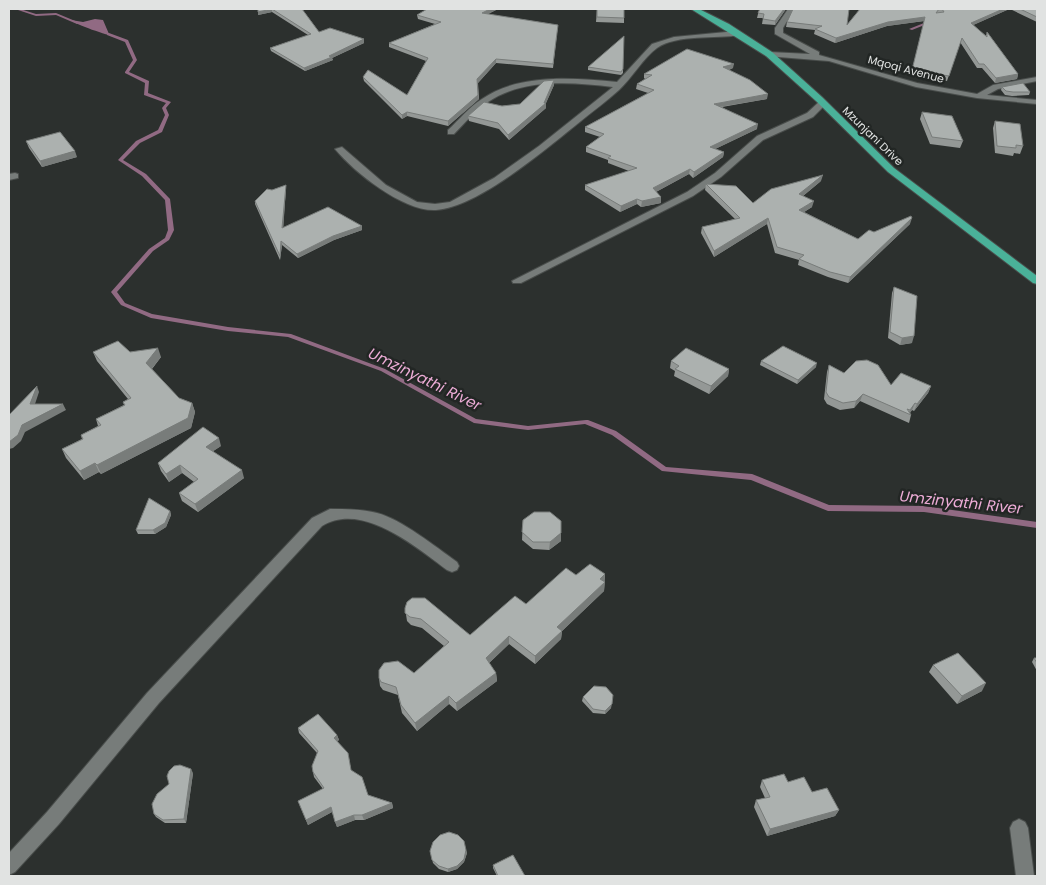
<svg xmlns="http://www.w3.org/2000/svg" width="1046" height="885" viewBox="0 0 1046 885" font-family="Poppins,sans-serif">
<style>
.water{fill:#916a83}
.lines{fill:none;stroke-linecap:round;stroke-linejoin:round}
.stream{fill:#916a83;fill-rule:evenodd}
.minor-casing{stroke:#494d4b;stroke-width:2}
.major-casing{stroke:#494d4b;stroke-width:2}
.minor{fill:#777c7a;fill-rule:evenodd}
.major{fill:#4ab199;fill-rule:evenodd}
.wall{fill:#949896}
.shaded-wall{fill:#787c7a}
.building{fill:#acb1af;stroke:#787c7a}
.labels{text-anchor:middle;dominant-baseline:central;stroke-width:5;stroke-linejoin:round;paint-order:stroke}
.far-street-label{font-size:11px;fill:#e1e3e2;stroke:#222624}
.water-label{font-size:15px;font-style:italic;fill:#ecacd6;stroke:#222624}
</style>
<rect width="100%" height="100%" fill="#2c302e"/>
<path class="water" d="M 95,19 L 103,20 L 109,34 L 116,37 C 107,35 76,25 71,20 L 83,22 Z"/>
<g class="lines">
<g class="stream">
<path d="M 15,9 L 20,9 L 36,14 L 56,13 L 80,23 L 77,24 L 56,15 L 36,16 Z"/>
<path d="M 929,21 L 932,22 L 912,30 L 909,29 Z"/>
<path d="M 107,33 L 109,33 L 128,40 L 137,60 L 129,72 L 149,81 L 148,93 L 171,102 L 166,108 L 169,115 L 162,132 L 140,143 L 123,160 L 146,174 L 170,199 L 174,230 L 169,240 L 153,251 L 117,292 L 125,303 L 152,314 L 228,327 L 291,334 L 385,369 L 476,419 L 528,426 L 586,420 L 588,420 L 616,431 L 666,467 L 752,474 L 829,505 L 924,506 L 1037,522 L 1037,528 L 924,512 L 828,511 L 751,480 L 662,471 L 612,435 L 585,424 L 528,430 L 474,423 L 381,371 L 288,337 L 228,331 L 151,318 L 121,305 L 111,292 L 149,249 L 165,238 L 168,230 L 165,200 L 142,176 L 118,160 L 136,141 L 158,130 L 165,115 L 162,108 L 166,103 L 144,95 L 145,83 L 125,73 L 125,72 L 133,60 L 125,42 L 107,35 Z"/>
</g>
<defs>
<g id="minor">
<path d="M 788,9 L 794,9 L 783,28 L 783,33 L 819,52 L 819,55 L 917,83 L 977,94 L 993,85 L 1037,77 L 1037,81 L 998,89 L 987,95 L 1037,100 L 1037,104 L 977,98 L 916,87 L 829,61 L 766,56 L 765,54 L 769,52 L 810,54 L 775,34 L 775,28 Z"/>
<path d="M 737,31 L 741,33 L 740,35 C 716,39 677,34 657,48 C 644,57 632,78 619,90 C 607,101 593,111 581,121 C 547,148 479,207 436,210 C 404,212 355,173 335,149 L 342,147 L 386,185 L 417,202 L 435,204 L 450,202 L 494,178 L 539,146 L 613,87 C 573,82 523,78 488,102 C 475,110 465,123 454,134 L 448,134 L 448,130 C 459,120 469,107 482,99 C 520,73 574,78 617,82 L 652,44 L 674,37 Z"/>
<path d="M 820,101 L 827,103 L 813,117 L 763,140 L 721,177 L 693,196 L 521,283 L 513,283 L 512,281 L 687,192 L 715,173 L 757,136 L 807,113 Z"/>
<path d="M 15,173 L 18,174 L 18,178 L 9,180 L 9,174 Z"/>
<path d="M 330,509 C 346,509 362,509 377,513 C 401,519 436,547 457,562 L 459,566 L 457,570 L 452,572 L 447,570 C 416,547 362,501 322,526 L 159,703 L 59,824 L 15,872 L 9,875 L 9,853 L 47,812 L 147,693 L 312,518 Z"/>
<path d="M 1019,819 L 1025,822 L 1028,828 L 1034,876 L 1016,876 L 1010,828 L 1013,822 Z"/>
</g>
<path id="major" d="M 691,9 L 699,9 L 729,24 L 772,52 L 822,97 L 894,168 L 1037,276 L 1037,284 L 1033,283 L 888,172 L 816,101 L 766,56 Z"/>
</defs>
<use href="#minor" class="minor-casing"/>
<use href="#major" class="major-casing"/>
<use href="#minor" class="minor"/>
<use href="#major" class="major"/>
</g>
<g class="wall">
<path d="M 258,9 L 302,9 L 319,32 L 364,43 L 332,58 L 333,60 L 305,71 L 271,51 L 270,48 L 308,35 L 272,12 L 258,15 Z"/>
<path d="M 498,9 L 488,14 L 558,25 L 553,68 L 496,63 L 478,83 L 479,99 L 448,126 L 407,116 L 402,119 L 364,81 L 363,77 L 407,95 L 426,61 L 389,47 L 389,43 L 435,24 L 418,19 L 417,15 Z"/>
<path d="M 597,9 L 624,9 L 624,23 L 596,22 Z"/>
<path d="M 750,9 L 786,9 L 775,25 L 762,24 L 763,18 L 757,18 L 759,10 Z"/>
<path d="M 860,9 L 1008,9 L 1007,10 L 973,25 L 986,36 L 987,32 L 1018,74 L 1017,79 L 995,83 L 982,68 L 977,68 L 960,42 L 947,81 L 911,75 L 924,21 L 887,26 L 835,43 L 814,34 L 815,30 L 786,27 L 787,22 L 847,25 Z"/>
<path d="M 1010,9 L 1037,9 L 1037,22 Z"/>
<path d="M 588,67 L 623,69 L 623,73 L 621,75 L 588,70 Z"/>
<path d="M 733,68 L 729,70 L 767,99 L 722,107 L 757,129 L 715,149 L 724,152 L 723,157 L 693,178 L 689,174 L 656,192 L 661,197 L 661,203 L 641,207 L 637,204 L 620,212 L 585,190 L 585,185 L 629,171 L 608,163 L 608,160 L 586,152 L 586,147 L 600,137 L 585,132 L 585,127 L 648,93 L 636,89 L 637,84 L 645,79 L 644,78 L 644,74 Z"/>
<path d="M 554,80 L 554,85 L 546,103 L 546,108 L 509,140 L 499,129 L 469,121 L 468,116 L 502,106 L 520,104 Z"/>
<path d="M 1002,87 L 1030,92 L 1029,95 L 1012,96 L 1005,95 L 1001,90 Z"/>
<path d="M 922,112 L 963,141 L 960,148 L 930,144 L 920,119 Z"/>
<path d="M 995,121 L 1023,146 L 1020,154 L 1014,153 L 1013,156 L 995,153 L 993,128 Z"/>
<path d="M 26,141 L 77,157 L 42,167 L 29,148 Z"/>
<path d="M 821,181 L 803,196 L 812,207 L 804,212 L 858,239 L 874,232 L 910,224 L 848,283 L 828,277 L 798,265 L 799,260 L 775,253 L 767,224 L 714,257 L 701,233 L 702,227 L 735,219 L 705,190 L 706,184 L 753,203 Z"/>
<path d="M 286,185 L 286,188 L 283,228 L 362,226 L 362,230 L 334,240 L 298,258 L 282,245 L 280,260 L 255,204 L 255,201 L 272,190 Z"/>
<path d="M 894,287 L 912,343 L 900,345 L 888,338 L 892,293 Z"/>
<path d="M 93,352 L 130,352 L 161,357 L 152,369 L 179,398 L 192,403 L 195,412 L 191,428 L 101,474 L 99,472 L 84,480 L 66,458 L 62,449 L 82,439 L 81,435 L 98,426 L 96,419 L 124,405 L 123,402 L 128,399 L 97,361 Z"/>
<path d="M 671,361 L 729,369 L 728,376 L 709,394 L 674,376 L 675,371 L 670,368 Z"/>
<path d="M 761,361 L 816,367 L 797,384 L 760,365 Z"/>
<path d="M 829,365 L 844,373 L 891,385 L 931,386 L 928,393 L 914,411 L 912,410 L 910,413 L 911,415 L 909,423 L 860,401 L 854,408 L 840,410 L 827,404 L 824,399 L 827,372 Z"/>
<path d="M 221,446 L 213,451 L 244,478 L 198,512 L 182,501 L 179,493 L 194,482 L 182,473 L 169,482 L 161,471 L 158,463 Z"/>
<path d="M 170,511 L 171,515 L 166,527 L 155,534 L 138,534 L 136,530 Z"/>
<path d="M 523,520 L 561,541 L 549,550 L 533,549 L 522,540 Z"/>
<path d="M 605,574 L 604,591 L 562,631 L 561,639 L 535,664 L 509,644 L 489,663 L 496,673 L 497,681 L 457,711 L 449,704 L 417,731 L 402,713 L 398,695 L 383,690 L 380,686 L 379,678 L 414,673 L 444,646 L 422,628 L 411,625 L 407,621 L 405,608 L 470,635 L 526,604 L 576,575 Z"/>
<path d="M 1034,658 L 1037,658 L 1037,671 L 1032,662 Z"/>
<path d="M 933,665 L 982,691 L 957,704 L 929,672 Z"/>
<path d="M 583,697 L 611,708 L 605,714 L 593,713 L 582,701 Z"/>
<path d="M 298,728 L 337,735 L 339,740 L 337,741 L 349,758 L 351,771 L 368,795 L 392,803 L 393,808 L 364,820 L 355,820 L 337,827 L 332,812 L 308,825 L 298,801 L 323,789 L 314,777 L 313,772 L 317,753 L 299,733 Z"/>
<path d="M 193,773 L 186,823 L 165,823 L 156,817 L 154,814 Z"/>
<path d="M 762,780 L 788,782 L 812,792 L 839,810 L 835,816 L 767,836 L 754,807 L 756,800 L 765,798 L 760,787 Z"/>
<path d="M 466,850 L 467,853 L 464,862 L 457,869 L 448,872 L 439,869 L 433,863 L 430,851 Z"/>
<path d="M 493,865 L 525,876 L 497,876 L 493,868 Z"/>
</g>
<g class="shaded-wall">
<path d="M 272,9 L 272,12 L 258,15 L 258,12 Z"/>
<path d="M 490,9 L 498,9 L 482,17 L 482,13 Z"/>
<path d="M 784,9 L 786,9 L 775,25 L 775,21 Z"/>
<path d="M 1003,9 L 1008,9 L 1007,10 L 969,27 L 971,23 Z"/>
<path d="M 925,17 L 924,21 L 887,26 L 835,43 L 836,38 L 888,22 Z"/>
<path d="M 364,39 L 364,43 L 332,58 L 333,60 L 305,71 L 304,68 Z"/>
<path d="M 496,59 L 496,63 L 477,84 L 477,79 Z"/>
<path d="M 734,64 L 733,68 L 722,72 L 723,67 Z"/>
<path d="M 1018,74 L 1017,79 L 995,83 L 996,78 Z"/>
<path d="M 554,80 L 554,85 L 546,103 L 546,108 L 509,140 L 508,135 L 544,103 Z"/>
<path d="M 768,94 L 767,99 L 713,108 L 714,104 Z"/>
<path d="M 478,95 L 479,99 L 448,126 L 448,121 Z"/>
<path d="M 407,112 L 407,116 L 402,119 L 402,115 Z"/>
<path d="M 758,124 L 757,129 L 709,152 L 710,147 Z"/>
<path d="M 75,151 L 77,157 L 42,167 L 40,161 Z"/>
<path d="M 724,152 L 723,157 L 693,178 L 694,172 Z"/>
<path d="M 690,169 L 689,174 L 652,194 L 653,188 Z"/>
<path d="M 823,175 L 821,181 L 798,200 L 799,194 Z"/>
<path d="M 286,185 L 286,188 L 283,232 L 282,228 Z"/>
<path d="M 661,197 L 661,203 L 641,207 L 642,201 Z"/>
<path d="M 637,199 L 637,204 L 620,212 L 621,206 Z"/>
<path d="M 814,201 L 812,207 L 798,216 L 799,210 Z"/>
<path d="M 768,218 L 767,224 L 714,257 L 714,251 Z"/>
<path d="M 912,218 L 910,224 L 848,283 L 850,277 Z"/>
<path d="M 362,226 L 362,230 L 334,240 L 298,258 L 297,254 L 333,236 Z"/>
<path d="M 281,241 L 282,245 L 280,260 L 280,256 Z"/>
<path d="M 914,336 L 912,343 L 900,345 L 902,338 Z"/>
<path d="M 158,348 L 161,357 L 149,372 L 146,363 Z"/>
<path d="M 817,363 L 816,367 L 797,384 L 798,380 Z"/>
<path d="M 729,369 L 728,376 L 709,394 L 711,386 Z"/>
<path d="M 37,386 L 39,392 L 33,410 L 30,404 Z"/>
<path d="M 931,386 L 928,393 L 914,411 L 917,404 Z"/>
<path d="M 863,394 L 860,401 L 854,408 L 856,401 Z"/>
<path d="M 192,403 L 195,412 L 191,428 L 101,474 L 97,465 Z"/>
<path d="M 915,403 L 912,410 L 909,414 L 908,414 L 910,410 Z"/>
<path d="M 63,404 L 66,410 L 25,432 L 21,441 L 13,448 L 9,449 L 9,442 L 22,425 Z"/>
<path d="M 219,438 L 221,446 L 209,454 L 206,447 Z"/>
<path d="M 95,463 L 99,472 L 84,480 L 80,471 Z"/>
<path d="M 180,465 L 182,473 L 169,482 L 166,474 Z"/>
<path d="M 242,470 L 244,478 L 198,512 L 195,504 Z"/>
<path d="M 170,511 L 171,515 L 166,527 L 155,534 L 153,530 Z"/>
<path d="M 561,533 L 561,541 L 549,550 L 550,542 Z"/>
<path d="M 605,574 L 604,583 L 600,579 Z"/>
<path d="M 605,582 L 604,591 L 562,631 L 561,639 L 535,664 L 535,656 L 557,627 Z"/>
<path d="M 509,636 L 509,644 L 486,666 L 486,658 Z"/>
<path d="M 496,673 L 497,681 L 457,711 L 456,703 Z"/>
<path d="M 986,683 L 982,691 L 957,704 L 962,696 Z"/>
<path d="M 449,696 L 449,704 L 417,731 L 415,723 Z"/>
<path d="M 612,704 L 611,708 L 605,714 L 605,711 Z"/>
<path d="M 337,735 L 339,740 L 335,743 L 334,738 Z"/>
<path d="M 191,769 L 193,773 L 186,823 L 184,819 Z"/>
<path d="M 392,803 L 393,808 L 364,820 L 362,815 Z"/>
<path d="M 331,807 L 332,812 L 308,825 L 306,820 Z"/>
<path d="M 839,810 L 835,816 L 767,836 L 770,829 Z"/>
<path d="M 354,815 L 355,820 L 337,827 L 335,822 Z"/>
<path d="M 466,850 L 467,853 L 464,862 L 457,869 L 448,872 L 448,869 Z"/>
</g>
<g class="building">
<path d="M 258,9 L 302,9 L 319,32 L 330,28 L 364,39 L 329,56 L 332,57 L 304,68 L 270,48 L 311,34 L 272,9 L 258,12 Z"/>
<path d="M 427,9 L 490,9 L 482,13 L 558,25 L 553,64 L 496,59 L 477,79 L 478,95 L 448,121 L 407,112 L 402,115 L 363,77 L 368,70 L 407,95 L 428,58 L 389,43 L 441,22 L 417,15 Z"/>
<path d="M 597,9 L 624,9 L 624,18 L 597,17 Z"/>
<path d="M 760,9 L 784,9 L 775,21 L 763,19 L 764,14 L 758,13 Z"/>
<path d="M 793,9 L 849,9 L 847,25 L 860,9 L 939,9 L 936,13 L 944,12 L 942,9 L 1003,9 L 971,23 L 987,37 L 987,32 L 1018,74 L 996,78 L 984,64 L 979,64 L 962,38 L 949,76 L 912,70 L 925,17 L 888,22 L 836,38 L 815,29 L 822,26 L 787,22 Z"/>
<path d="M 1020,9 L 1037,9 L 1037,17 Z"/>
<path d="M 624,36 L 623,69 L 621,72 L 588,67 Z"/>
<path d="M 687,49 L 734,64 L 723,67 L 750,80 L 768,94 L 714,104 L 758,124 L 710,147 L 724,152 L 694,172 L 690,169 L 653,188 L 661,197 L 642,201 L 637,199 L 621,206 L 585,185 L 637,168 L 608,158 L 611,156 L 586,147 L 604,134 L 585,127 L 654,90 L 637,84 L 652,75 L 644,74 Z"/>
<path d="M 554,80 L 544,103 L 546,103 L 508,135 L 498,123 L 468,116 L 484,102 L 502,106 L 520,104 L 544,81 Z"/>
<path d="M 1023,83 L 1030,92 L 1013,92 L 1006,91 L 1002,87 Z"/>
<path d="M 922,112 L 952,116 L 963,141 L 932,137 Z"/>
<path d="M 995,121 L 1020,124 L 1023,146 L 1016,145 L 1016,148 L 997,146 Z"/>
<path d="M 60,132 L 75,151 L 40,161 L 26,141 Z"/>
<path d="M 823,175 L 799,194 L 814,201 L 799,210 L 858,239 L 869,230 L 874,232 L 911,216 L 912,218 L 850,277 L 830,272 L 799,259 L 804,255 L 777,247 L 768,218 L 714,251 L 702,227 L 740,218 L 706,184 L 736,186 L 753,203 L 771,189 Z"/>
<path d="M 286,185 L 282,228 L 328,207 L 362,226 L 333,236 L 297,254 L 281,241 L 280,256 L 255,201 L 267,189 L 272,190 Z"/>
<path d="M 894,287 L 917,296 L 914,336 L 902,338 L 890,332 Z"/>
<path d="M 118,341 L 130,352 L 158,348 L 146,363 L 179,398 L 192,403 L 188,418 L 97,465 L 95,463 L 80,471 L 62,449 L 83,439 L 81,435 L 101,425 L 96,419 L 125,405 L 123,402 L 131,398 L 93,352 Z"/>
<path d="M 783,346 L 817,363 L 798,380 L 761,361 Z"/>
<path d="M 686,348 L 729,369 L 711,386 L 675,369 L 679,366 L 671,361 Z"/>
<path d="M 867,360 L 878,365 L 891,385 L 901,373 L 931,386 L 917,404 L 915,403 L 910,410 L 907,409 L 911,415 L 863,394 L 856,401 L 843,403 L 829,397 L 826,392 L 829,365 L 844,373 L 856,361 Z"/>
<path d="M 37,386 L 30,404 L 63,404 L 22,425 L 18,435 L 9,442 L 9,415 Z"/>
<path d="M 203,427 L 219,438 L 206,447 L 242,470 L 195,504 L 179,493 L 198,479 L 180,465 L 166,474 L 158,463 Z"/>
<path d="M 149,498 L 170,511 L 165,523 L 153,530 L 136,530 Z"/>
<path d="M 534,512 L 550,512 L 561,521 L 561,533 L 550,542 L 533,542 L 522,532 L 523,520 Z"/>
<path d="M 590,564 L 605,574 L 600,579 L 605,582 L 557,627 L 562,631 L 535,656 L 509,636 L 486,658 L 496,673 L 456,703 L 449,696 L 415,723 L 401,705 L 396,687 L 381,682 L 379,678 L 379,670 L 384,663 L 398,661 L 414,673 L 449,642 L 421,619 L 410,617 L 405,613 L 405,608 L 407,602 L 412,598 L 425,598 L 470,635 L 515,596 L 526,604 L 566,568 L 576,575 Z"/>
<path d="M 958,653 L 986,683 L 962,696 L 933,665 Z"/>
<path d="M 1034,658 L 1037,658 L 1037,663 Z"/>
<path d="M 594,686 L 606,687 L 613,695 L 612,704 L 605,711 L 593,709 L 583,697 Z"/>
<path d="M 318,714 L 337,735 L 334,738 L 348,753 L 351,770 L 362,777 L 368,795 L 392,803 L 362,815 L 354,815 L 335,822 L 331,807 L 306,820 L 298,801 L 324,788 L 313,772 L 312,766 L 318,751 L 298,728 Z"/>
<path d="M 180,765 L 191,769 L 184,819 L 163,820 L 154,814 L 152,804 L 157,794 L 169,784 L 167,776 L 169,771 L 174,766 Z"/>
<path d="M 784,774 L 788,782 L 804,777 L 812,792 L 827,788 L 839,810 L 770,829 L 756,800 L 770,797 L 762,780 Z"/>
<path d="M 449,832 L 458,835 L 464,841 L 466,850 L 464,859 L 457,866 L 448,869 L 439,866 L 432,860 L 430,851 L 433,842 L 440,835 Z"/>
<path d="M 513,855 L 525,876 L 498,876 L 493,865 Z"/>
</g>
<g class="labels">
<g class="far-street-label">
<text transform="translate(906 69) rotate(15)">Mqoqi Avenue</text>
<text transform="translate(873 136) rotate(44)">Mzunjani Drive</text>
</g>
<g class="water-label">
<text transform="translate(425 379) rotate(26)">Umzinyathi River</text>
<text transform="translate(961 502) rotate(6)">Umzinyathi River</text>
</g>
</g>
<rect width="1046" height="885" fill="none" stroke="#e1e3e2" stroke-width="20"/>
</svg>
